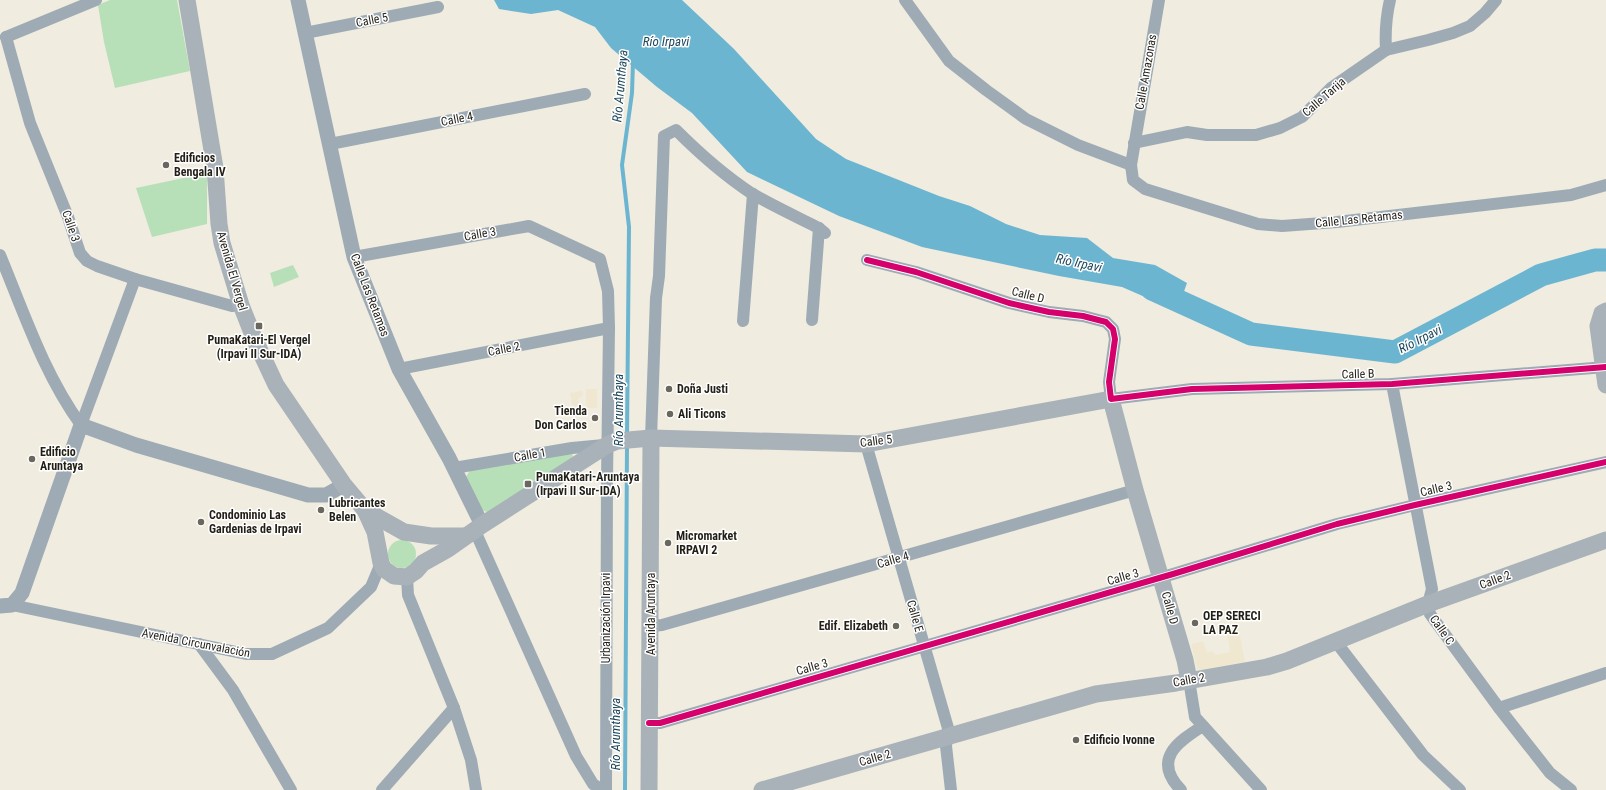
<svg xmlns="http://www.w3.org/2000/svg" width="1606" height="790" viewBox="0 0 1606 790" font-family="'Roboto Condensed',sans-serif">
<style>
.built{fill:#efe7d0}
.green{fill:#b8e0b8}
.water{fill:#6cb5d1}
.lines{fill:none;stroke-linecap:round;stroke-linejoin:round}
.stream{stroke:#6cb5d1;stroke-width:4}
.river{stroke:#6cb5d1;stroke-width:23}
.minor{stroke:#9eabb5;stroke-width:12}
.tertiary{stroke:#9eabb5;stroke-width:15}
.secondary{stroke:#a9b2b8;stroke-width:17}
.cycleway-casing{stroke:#fff;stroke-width:8}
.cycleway{stroke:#d6006c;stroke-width:6}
.poi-dot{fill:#6a675c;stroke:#fff;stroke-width:1.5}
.labels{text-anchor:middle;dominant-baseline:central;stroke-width:3;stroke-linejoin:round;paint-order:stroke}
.street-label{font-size:12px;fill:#221f16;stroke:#fff}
.poi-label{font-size:12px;font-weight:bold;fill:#221f16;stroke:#fff;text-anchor:start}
.water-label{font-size:13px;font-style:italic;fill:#1c475c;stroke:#fff}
</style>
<rect width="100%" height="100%" fill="#f0ecdf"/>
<g class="built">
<rect x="586" y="389" width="11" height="19"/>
<path d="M 582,391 L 583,396 L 578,398 L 580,408 L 573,409 L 570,393 Z"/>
<path d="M 1237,622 L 1245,662 L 1217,667 L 1217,668 L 1202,671 L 1197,668 L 1191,644 L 1203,641 L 1207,653 L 1212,651 L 1215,655 L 1230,652 L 1226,625 Z"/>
</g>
<g class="green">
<path d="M 110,0 L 177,0 L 190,71 L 115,88 L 104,42 L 98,5 Z"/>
<path d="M 207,173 L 207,224 L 152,237 L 136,188 Z"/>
<path d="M 293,265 L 299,277 L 274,287 L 270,273 Z"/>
<path d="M 572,452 L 573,458 L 487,512 L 482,510 L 466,477 L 470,470 Z"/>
<circle cx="402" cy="554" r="14"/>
</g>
<path class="water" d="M 494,0 L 682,0 L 734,49 L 816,139 L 846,159 L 939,196 L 970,206 L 1006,224 L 1040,235 L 1087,238 L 1113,258 L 1155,265 L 1187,283 L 1177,311 L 1122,287 L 1059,276 L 922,247 L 839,216 L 747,172 L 692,113 L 657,87 L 611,48 L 595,27 L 558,10 L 531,14 L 499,9 Z"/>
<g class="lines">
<g class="stream">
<path d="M 627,436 L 629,227 L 622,165 L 632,93 L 633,62"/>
<path d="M 625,790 L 627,444"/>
</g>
<path class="river" d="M 1152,289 L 1251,334 L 1395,352 L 1541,275 L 1595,260 L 1606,260"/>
<g class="minor">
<path d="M 905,0 L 949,61 L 986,90 L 1026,119 L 1078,145 L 1131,165"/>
<path d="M 1159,0 L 1131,165 L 1133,180 L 1145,189 L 1258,224 L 1282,226 L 1337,222 L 1571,195 L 1606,185"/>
<path d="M 305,33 L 438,7"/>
<path d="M 6,37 L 30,123 L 68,217 L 80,253 L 87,261 L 97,266 L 135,279 L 232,306 L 241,305"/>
<path d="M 6,37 L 96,0"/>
<path d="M 1386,50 C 1385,33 1386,17 1390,0"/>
<path d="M 1134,143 L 1187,132 L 1207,135 L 1256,135 L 1280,128 L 1302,117 L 1331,88 L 1386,50 L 1428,40 L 1453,33 L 1470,26 L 1485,13 L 1496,0"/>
<path d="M 330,144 L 585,94"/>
<path d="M 0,255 C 24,313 44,374 81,425"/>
<path d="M 354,257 L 529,226 L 600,259 L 608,291 L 609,328 L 607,480 L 606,790"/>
<path d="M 867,260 L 916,272 L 1009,303 L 1049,312 L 1083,316 L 1106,322 L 1113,329 L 1115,339 L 1109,382 L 1111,399 L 1192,389 L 1392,384 L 1606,367"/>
<path d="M 812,320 L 819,228"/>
<path d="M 743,321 L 753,194"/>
<path d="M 399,369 L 609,328"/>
<path d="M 1392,384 L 1432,589 L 1428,604 L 1430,614 L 1499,708 L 1550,773 L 1571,790"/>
<path d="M 81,425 L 135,279"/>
<path d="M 651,438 L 656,298 L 659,276 L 664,136 L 676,130 C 699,153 724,175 751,193 C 773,206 797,217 819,228 L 825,233"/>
<path d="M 866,444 L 948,728 L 946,746 L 951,790"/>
<path d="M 454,468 L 572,448 L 604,445"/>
<path d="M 475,531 L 576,756 L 593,784 L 602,790"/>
<path d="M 407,577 L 408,595 L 454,708 L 471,760 L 476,790"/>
<path d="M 12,605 L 246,654 L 272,654 L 328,628 L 371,587 L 381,563"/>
<path d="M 651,626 L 662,625 L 1135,490"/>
<path d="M 1336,642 L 1423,755 L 1460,790"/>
<path d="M 199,644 L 233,690 L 291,790"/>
<path d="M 1189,680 L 1195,717 L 1261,790"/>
<path d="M 1499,708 L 1606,673"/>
<path d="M 649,723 L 660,723 L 1173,574 L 1337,524 L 1415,505 L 1606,462"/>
<path d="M 382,790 L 454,708"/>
<path d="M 1181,790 C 1152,760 1177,742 1203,726"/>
</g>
<g class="tertiary">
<path d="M 298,0 L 354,257 L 399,369 L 449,458 L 482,525"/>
<path d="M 0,606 L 12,605 L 22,593 L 81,425 L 136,445 L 308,495 L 326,495 L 344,485"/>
</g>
<g class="secondary">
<path d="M 187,0 L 215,168 L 219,224 L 222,243 L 241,305 L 254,338 L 276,385 L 344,485 L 365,510 L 375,532 L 381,563 L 384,569 L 394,576 L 407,577 L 416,571 L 423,563 L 448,549 L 482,525 L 607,445 L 617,441 L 651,438 L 866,444 L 1111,399 L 1135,490 L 1185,660 L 1189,680"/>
<path d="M 1606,311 L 1602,313 L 1598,326 L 1606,385"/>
<path d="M 365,510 L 404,532 L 431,536 L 466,536"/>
<path d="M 649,790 L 651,438"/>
<path d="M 762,790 L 1096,694 L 1176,683 L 1267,667 L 1287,661 L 1428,604 L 1606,540"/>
</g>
<defs>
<g id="cycleway">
<path d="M 867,260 L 916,272 L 1009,303 L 1049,312 L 1083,316 L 1106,322 L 1113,329 L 1115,339 L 1109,382 L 1111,399 L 1192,389 L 1392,384 L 1606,367"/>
<path d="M 649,723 L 660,723 L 1173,574 L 1337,524 L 1415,505 L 1606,462"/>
</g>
</defs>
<use href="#cycleway" class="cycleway-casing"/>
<use href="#cycleway" class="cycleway"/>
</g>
<g class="poi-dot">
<circle cx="166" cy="165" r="4"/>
<rect x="255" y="322" width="8" height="8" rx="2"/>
<circle cx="669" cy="389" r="4"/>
<circle cx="670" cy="414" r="4"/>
<circle cx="595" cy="418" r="4"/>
<circle cx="32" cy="459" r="4"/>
<rect x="524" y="480" width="8" height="8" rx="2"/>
<circle cx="321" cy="510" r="4"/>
<circle cx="201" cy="522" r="4"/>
<circle cx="668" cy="543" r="4"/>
<circle cx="1195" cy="623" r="4"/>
<circle cx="896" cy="626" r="4"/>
<circle cx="1076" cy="740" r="4"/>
</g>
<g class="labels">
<g class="street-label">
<text transform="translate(372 20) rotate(-11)">Calle 5</text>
<text transform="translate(1146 72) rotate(-80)">Calle Amazonas</text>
<text transform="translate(1324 97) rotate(-41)">Calle Tarija</text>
<text transform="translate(457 119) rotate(-11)">Calle 4</text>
<text transform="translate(1359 219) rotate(-6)">Calle Las Retamas</text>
<text transform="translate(71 226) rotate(71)">Calle 3</text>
<text transform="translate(480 234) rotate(-10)">Calle 3</text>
<text transform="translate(232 271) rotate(74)">Avenida El Vergel</text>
<text transform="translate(370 295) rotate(69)">Calle Las Retamas</text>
<text transform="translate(1028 295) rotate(14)">Calle D</text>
<text transform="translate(504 349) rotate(-11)">Calle 2</text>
<text transform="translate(1358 374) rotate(-2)">Calle B</text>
<text transform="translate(876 441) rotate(-7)">Calle 5</text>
<text transform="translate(530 455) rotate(-10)">Calle 1</text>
<text transform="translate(1436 489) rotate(-13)">Calle 3</text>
<text transform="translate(893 560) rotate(-16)">Calle 4</text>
<text transform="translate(1123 577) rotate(-16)">Calle 3</text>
<text transform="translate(1495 580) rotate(-20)">Calle 2</text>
<text transform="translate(1170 608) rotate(74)">Calle D</text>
<text transform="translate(651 614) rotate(-90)">Avenida Aruntaya</text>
<text transform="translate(915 616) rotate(74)">Calle E</text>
<text transform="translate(606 618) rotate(-90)">Urbanización Irpavi</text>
<text transform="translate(1442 630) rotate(55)">Calle C</text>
<text transform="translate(196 643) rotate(11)">Avenida Circunvalación</text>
<text transform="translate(812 667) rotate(-16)">Calle 3</text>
<text transform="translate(1189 680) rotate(-10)">Calle 2</text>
<text transform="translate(875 758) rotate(-16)">Calle 2</text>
</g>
<g class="poi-label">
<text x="174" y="158">Edificios<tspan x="174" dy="14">Bengala IV</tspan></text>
<text x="259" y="340" text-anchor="middle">PumaKatari-El Vergel<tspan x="259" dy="14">(Irpavi II Sur-IDA)</tspan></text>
<text x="677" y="389">Doña Justi</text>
<text x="587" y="411" text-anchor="end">Tienda<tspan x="587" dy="14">Don Carlos</tspan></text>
<text x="678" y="414">Ali Ticons</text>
<text x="40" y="452">Edificio<tspan x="40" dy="14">Aruntaya</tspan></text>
<text x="536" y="477">PumaKatari-Aruntaya<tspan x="536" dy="14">(Irpavi II Sur-IDA)</tspan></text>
<text x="329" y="503">Lubricantes<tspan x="329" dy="14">Belen</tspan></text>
<text x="209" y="515">Condominio Las<tspan x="209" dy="14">Gardenias de Irpavi</tspan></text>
<text x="676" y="536">Micromarket<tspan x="676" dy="14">IRPAVI 2</tspan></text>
<text x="1203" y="616">OEP SERECI<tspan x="1203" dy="14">LA PAZ</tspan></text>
<text x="888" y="626" text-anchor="end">Edif. Elizabeth</text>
<text x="1084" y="740">Edificio Ivonne</text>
</g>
<g class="water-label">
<text x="666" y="41">Río Irpavi</text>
<text transform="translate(620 86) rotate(-85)">Río Arumthaya</text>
<text transform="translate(1079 263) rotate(12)">Río Irpavi</text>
<text transform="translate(1420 339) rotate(-27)">Río Irpavi</text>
<text transform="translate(618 410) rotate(-90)">Río Arumthaya</text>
<text transform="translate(615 734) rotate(-90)">Río Arumthaya</text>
</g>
</g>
</svg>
